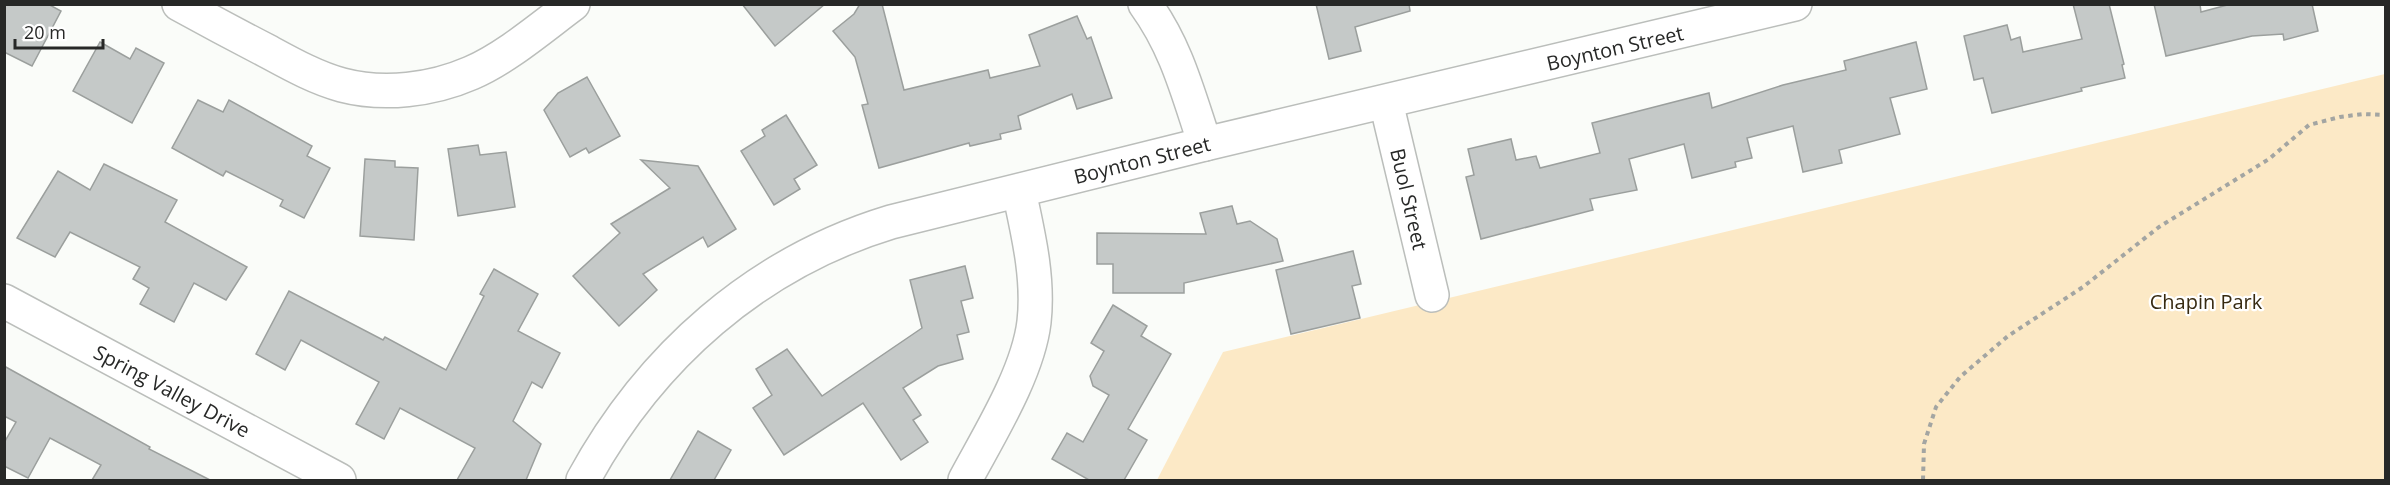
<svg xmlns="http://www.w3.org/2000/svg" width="2390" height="485" viewBox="0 0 2390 485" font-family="'Open Sans',sans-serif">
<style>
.green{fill:#fce9c6}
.building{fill:#c5c9c8;stroke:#9b9f9d;stroke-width:1.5}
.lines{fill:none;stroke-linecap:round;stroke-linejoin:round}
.minor-casing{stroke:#bbbebb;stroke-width:36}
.path{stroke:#a3a5a2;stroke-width:4;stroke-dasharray:4.5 4.5;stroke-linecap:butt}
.minor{stroke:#fff;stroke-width:33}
.labels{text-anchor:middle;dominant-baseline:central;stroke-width:4.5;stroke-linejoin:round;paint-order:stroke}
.street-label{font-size:20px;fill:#272827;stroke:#fff}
.park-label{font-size:20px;fill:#372a11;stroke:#fff}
</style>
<rect width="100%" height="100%" fill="#fafcf9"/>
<path class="green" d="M 2385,74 L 2385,480 L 1157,480 L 1223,352 Z"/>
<g class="building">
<path d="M 4,4 L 48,4 L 61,11 L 32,66 L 4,52 Z"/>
<path d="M 742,4 L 825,4 L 775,46 Z"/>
<path d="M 860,4 L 882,4 L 904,90 L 988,70 L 990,78 L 1040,66 L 1029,35 L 1077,16 L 1087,39 L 1091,37 L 1112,98 L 1077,109 L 1072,94 L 1018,116 L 1021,129 L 1000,134 L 1001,139 L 970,146 L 969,143 L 879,168 L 862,105 L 868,104 L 855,57 L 833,31 L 854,14 Z"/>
<path d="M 1316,4 L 1409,4 L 1410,11 L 1355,27 L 1361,51 L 1329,59 Z"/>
<path d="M 2073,4 L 2109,4 L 2124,64 L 2122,65 L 2125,78 L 2081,88 L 2082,91 L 1992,113 L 1983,78 L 1974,80 L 1964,36 L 2007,25 L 2011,40 L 2020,37 L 2023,52 L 2082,39 Z"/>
<path d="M 2154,4 L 2200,4 L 2201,12 L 2231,4 L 2312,4 L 2318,31 L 2284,40 L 2283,34 L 2252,36 L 2166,56 Z"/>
<path d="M 100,42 L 130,59 L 136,48 L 164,63 L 132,123 L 73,91 Z"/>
<path d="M 1916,42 L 1927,89 L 1890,98 L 1900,134 L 1839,150 L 1842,163 L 1803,172 L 1793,126 L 1747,138 L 1752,158 L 1735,162 L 1736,167 L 1692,178 L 1684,144 L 1629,159 L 1637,190 L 1590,199 L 1593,210 L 1481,239 L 1466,177 L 1474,175 L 1468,149 L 1511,139 L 1516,160 L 1536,156 L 1540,168 L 1600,153 L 1592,123 L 1709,93 L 1712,108 L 1783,85 L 1846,70 L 1844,61 Z"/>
<path d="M 587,77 L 620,136 L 589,153 L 586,148 L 570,157 L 544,110 L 558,93 Z"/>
<path d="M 198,100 L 223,112 L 229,100 L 312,146 L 307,156 L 330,168 L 304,218 L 280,206 L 283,200 L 226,171 L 223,176 L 172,148 Z"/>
<path d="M 786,115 L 817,165 L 794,179 L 800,189 L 774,205 L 741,151 L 765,136 L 762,130 Z"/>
<path d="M 478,145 L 480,155 L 506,152 L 515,207 L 458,216 L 448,149 Z"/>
<path d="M 365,159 L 395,161 L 395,167 L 418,168 L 414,240 L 360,236 Z"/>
<path d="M 641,160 L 698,166 L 736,229 L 708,247 L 703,237 L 643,274 L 657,290 L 619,326 L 573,276 L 620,233 L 611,224 L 670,188 Z"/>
<path d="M 104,164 L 177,200 L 165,222 L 247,267 L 226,300 L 194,283 L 174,322 L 140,304 L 149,288 L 133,279 L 140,267 L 70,232 L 55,257 L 17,238 L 58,171 L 90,190 Z"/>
<path d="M 1232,206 L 1237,224 L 1250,221 L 1277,239 L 1283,261 L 1184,283 L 1184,293 L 1113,293 L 1113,264 L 1097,264 L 1097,233 L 1206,234 L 1200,213 Z"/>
<path d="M 1353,251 L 1361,284 L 1352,286 L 1360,318 L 1291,334 L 1276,270 Z"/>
<path d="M 965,266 L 973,298 L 961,301 L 969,332 L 957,335 L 963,359 L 938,366 L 903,388 L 921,415 L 913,420 L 928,442 L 901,460 L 863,403 L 784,455 L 753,408 L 772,395 L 756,369 L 787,349 L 822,396 L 922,328 L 910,280 Z"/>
<path d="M 494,269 L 538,294 L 518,331 L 560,353 L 542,388 L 532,382 L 513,421 L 541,444 L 526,480 L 457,480 L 475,448 L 400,408 L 384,439 L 356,424 L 379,382 L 301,340 L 285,370 L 256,354 L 289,291 L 383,340 L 385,337 L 446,370 L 484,296 L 480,294 Z"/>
<path d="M 1113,305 L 1147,326 L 1141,336 L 1171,354 L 1128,429 L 1147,440 L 1124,480 L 1089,480 L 1052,459 L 1067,433 L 1083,442 L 1109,395 L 1093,386 L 1090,376 L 1104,351 L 1091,343 Z"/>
<path d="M 4,366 L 150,447 L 149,449 L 210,480 L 92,480 L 101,465 L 50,438 L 28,478 L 4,466 L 4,443 L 16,422 L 4,416 Z"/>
<path d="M 698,431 L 731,450 L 714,480 L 670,480 Z"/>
</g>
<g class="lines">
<defs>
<g id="minor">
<path d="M 179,4 C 208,20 238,36 267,51 C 291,64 316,78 342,85 C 384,96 432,90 471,73 C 506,58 542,27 573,4"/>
<path d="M 1145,4 C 1177,48 1188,94 1205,144"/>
<path d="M 1386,102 L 1432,295"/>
<path d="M 4,301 L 339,480"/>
<path d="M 583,480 C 650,357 756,263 891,222 L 1205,144 L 1795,4"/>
<path d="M 965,480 C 989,435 1028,373 1034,322 C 1039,278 1028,233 1019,191"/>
</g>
</defs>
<use href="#minor" class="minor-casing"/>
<path class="path" d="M 1923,480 L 1924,444 L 1936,407 L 1960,377 L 2008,336 L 2083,287 L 2159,227 L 2269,159 L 2309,125 L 2340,117 L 2363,114 L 2386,115"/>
<use href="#minor" class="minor"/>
</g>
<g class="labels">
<g class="street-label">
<text transform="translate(1615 48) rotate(-13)">Boynton Street</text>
<text transform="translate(1142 160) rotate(-14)">Boynton Street</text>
<text transform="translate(1409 199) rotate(77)">Buol Street</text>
<text transform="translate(172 391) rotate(28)">Spring Valley Drive</text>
</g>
<g class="park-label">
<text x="2206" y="301">Chapin Park</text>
</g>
</g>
<rect width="2390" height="485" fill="none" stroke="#272827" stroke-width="12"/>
<path d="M15 39v9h88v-9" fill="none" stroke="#272827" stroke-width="3"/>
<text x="24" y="39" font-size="18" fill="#272827" stroke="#ffffff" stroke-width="4.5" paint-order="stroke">20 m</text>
</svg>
